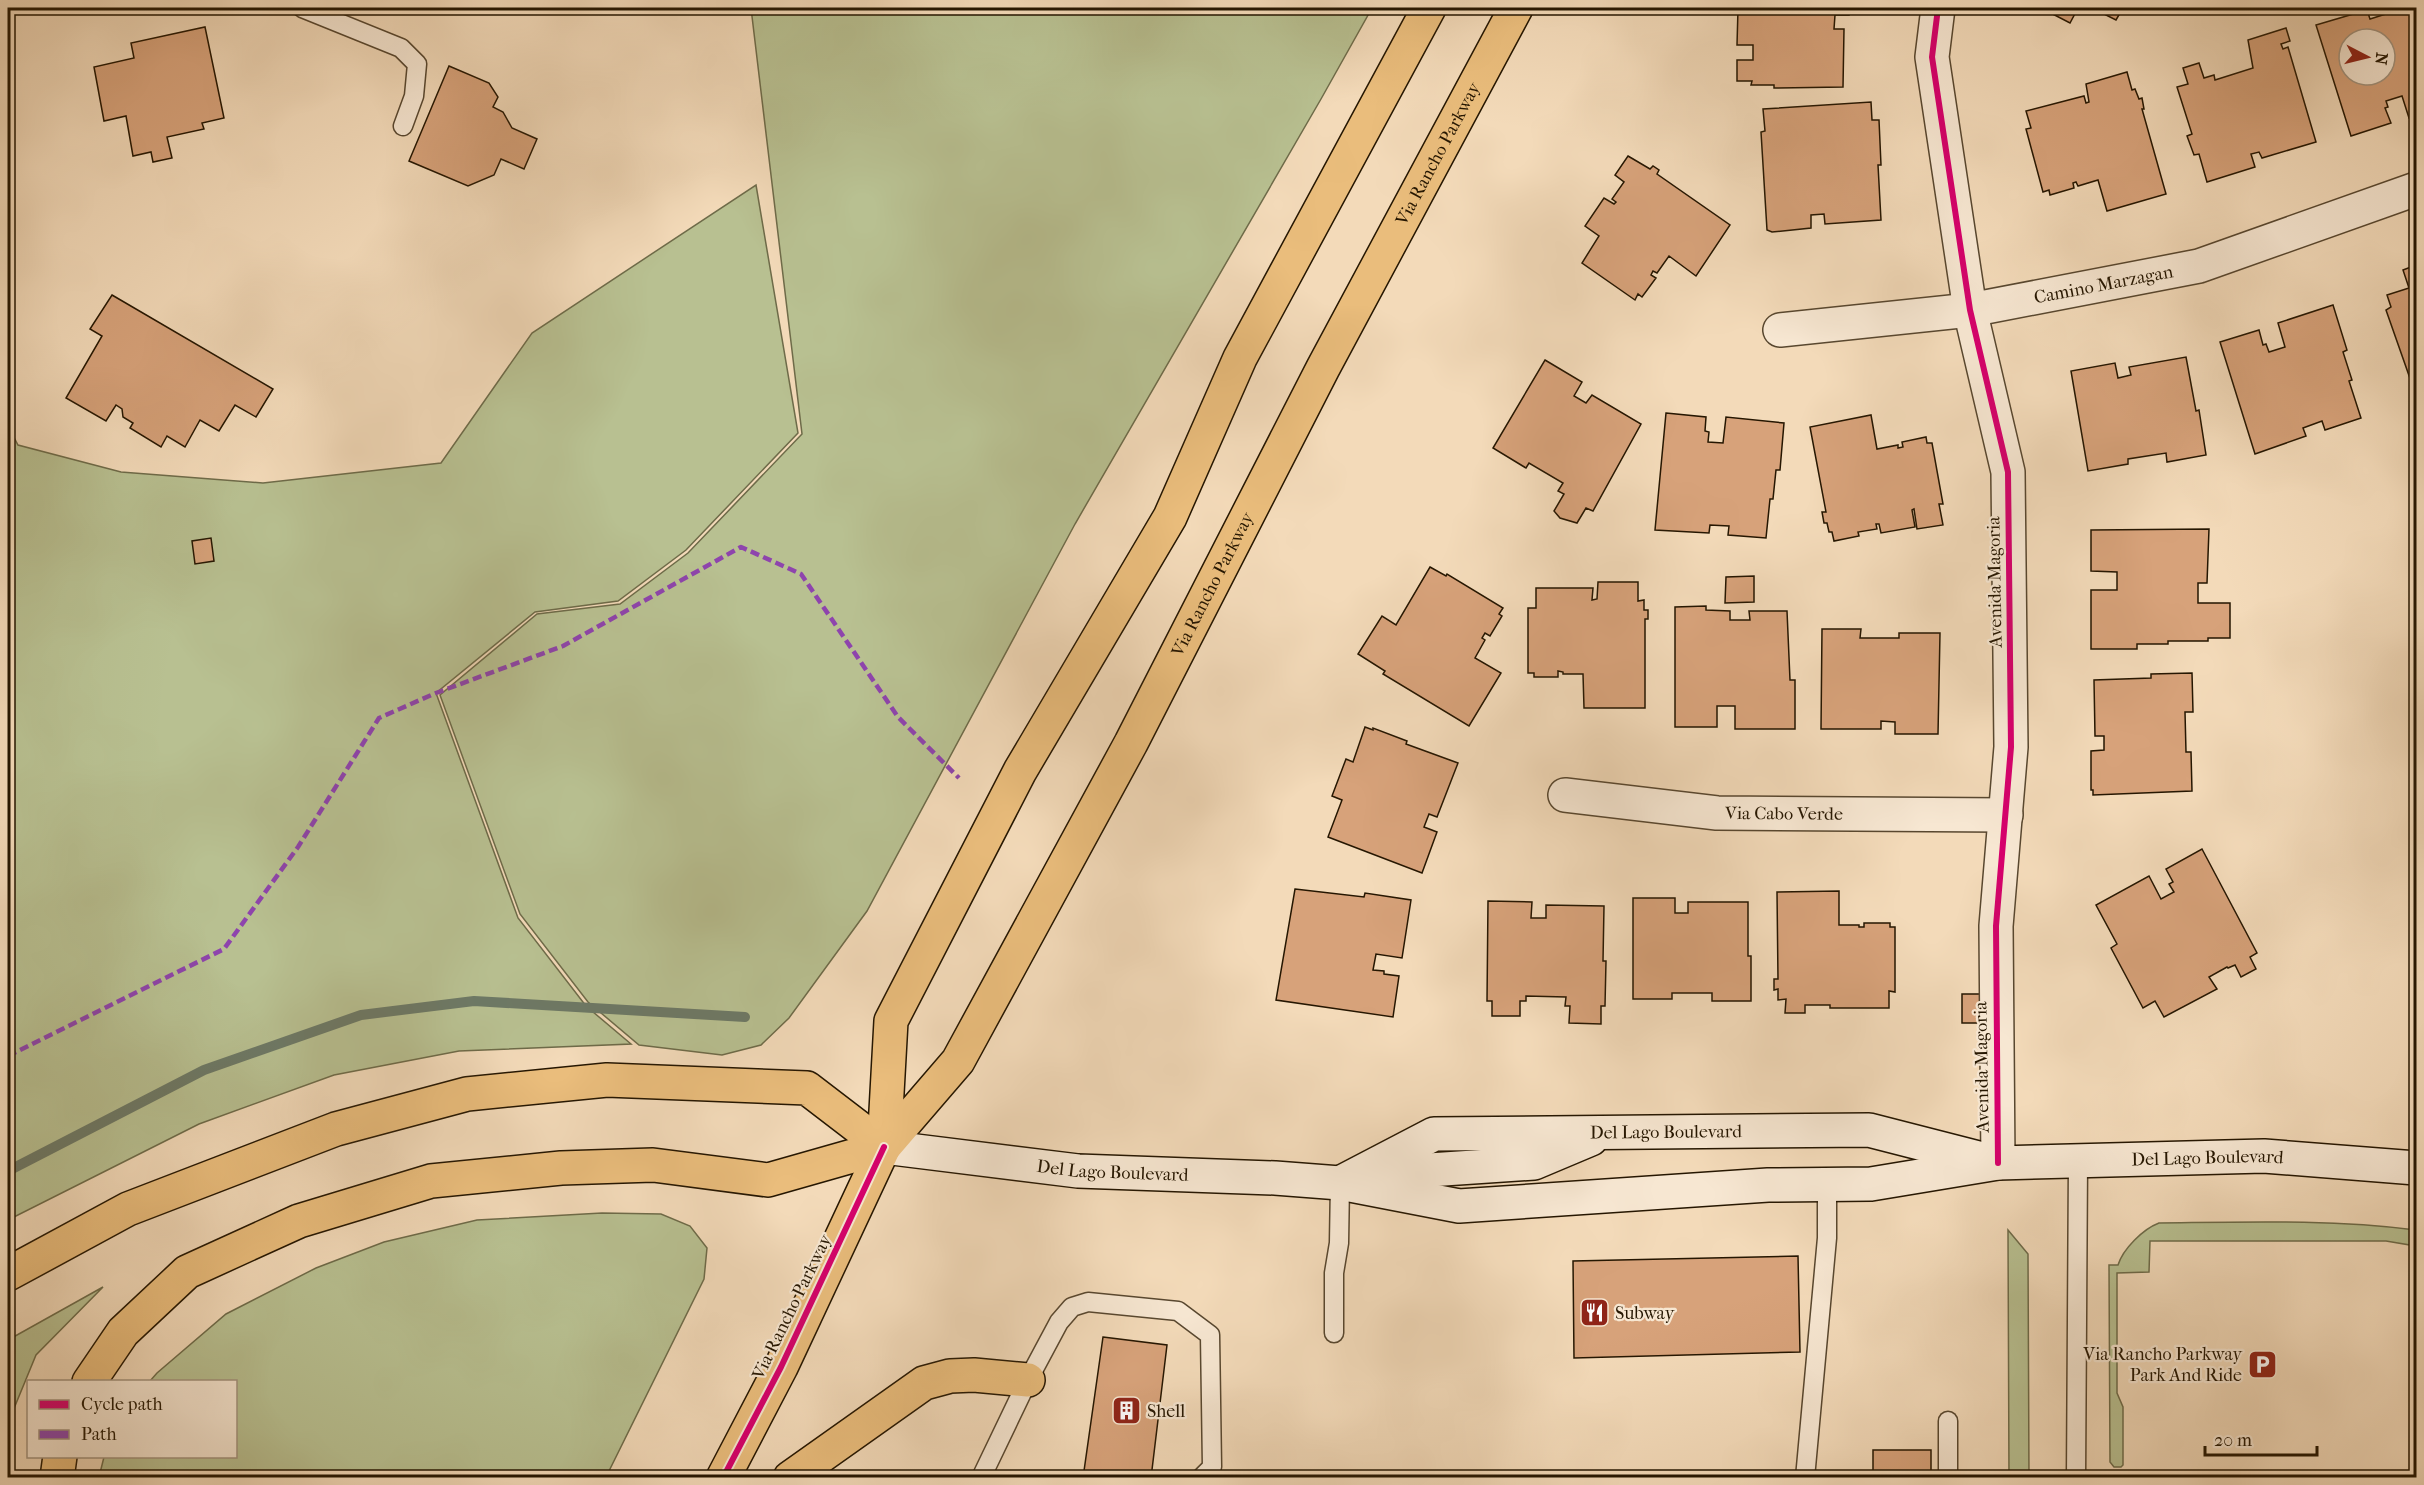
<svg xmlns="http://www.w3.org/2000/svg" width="2424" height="1485" viewBox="0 0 2424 1485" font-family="'IM FELL French Canon',serif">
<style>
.green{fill:#b8c091;stroke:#6e6b49;stroke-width:1.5}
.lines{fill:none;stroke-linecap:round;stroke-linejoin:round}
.stream{stroke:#6d7966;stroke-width:10}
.building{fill:#d7a27a;stroke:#251601;stroke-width:1.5;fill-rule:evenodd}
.service-casing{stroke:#58472f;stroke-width:21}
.minor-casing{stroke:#58472f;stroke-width:36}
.secondary-casing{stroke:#251601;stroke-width:36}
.primary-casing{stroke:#251601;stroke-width:36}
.motorway-casing{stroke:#251601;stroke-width:36}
.service{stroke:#f7e7d2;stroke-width:18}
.minor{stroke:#f7e7d2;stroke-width:33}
.secondary{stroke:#f7e7d2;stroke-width:33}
.primary{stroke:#eabd7c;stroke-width:33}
.motorway{stroke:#eabd7c;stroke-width:33}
.quiet{stroke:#8e44ad;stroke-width:4.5;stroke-dasharray:9 4.5;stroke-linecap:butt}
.cycleway-casing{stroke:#f7e7d2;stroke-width:10}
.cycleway{stroke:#d6006c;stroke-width:6}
.labels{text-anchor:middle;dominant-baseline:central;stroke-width:4.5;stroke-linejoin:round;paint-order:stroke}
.street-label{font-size:18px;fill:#251601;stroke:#f7e7d2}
.poi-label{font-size:18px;fill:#251601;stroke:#f7e7d2;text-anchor:start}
</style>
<rect width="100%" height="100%" fill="#f3dab9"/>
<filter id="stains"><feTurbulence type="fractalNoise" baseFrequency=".00333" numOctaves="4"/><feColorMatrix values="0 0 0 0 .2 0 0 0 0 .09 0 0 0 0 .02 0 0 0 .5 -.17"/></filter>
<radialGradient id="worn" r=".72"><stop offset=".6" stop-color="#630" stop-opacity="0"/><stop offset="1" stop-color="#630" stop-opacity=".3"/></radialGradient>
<g class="green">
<path d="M 751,8 L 1372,8 L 1321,99 L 1075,524 L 867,911 L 789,1018 L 761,1045 L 722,1055 L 639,1045 L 588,1002 L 520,914 L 440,695 L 537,614 L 620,604 L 688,553 L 802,434 Z"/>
<path d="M 756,185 L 798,433 L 686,550 L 618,601 L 535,612 L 436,693 L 518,918 L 586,1006 L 631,1044 L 459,1051 L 334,1075 L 199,1124 L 8,1220 L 8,426 L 18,445 L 121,472 L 263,483 L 441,463 L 532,333 Z"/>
<path d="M 602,1213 L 661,1214 L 690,1226 L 707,1248 L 704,1279 L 606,1477 L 99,1477 L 104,1457 L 236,1456 L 236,1382 L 150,1381 L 157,1373 L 226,1314 L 316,1268 L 384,1242 L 477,1220 Z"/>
<path d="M 2159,1223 C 2245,1222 2331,1219 2416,1230 L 2416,1246 L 2386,1241 L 2150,1241 L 2149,1272 L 2117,1273 L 2117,1393 L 2123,1407 L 2123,1465 L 2121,1467 L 2114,1467 L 2110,1462 L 2109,1265 L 2118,1265 C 2123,1249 2143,1229 2159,1223 Z"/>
<path d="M 2008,1230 L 2028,1254 L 2029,1477 L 2009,1477 Z"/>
<path d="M 103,1287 L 36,1355 L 8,1423 L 8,1340 Z"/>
</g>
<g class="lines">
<path class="stream" d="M 8,1171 L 204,1070 L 361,1015 L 474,1001 L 745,1017"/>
</g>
<g class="building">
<path d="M 1753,8 L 1849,8 L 1849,15 L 1835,15 L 1834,29 L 1844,29 L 1843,87 L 1774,88 L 1774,85 L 1751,85 L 1752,81 L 1737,81 L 1737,60 L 1753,60 L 1753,45 L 1737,45 L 1738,9 L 1753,9 Z"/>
<path d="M 2041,8 L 2078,8 L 2070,23 Z"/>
<path d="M 2092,8 L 2123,8 L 2116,20 Z"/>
<path d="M 2387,8 L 2416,8 L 2416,115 L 2409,118 L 2402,96 L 2386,101 L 2388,107 L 2385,108 L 2391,123 L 2351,136 L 2316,25 L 2367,10 L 2370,19 L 2389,13 ZM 2349,39 L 2385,39 L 2385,75 L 2349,75 Z"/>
<path d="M 205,27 L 224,118 L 202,123 L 204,129 L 167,137 L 172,158 L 153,162 L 151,152 L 133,156 L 126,116 L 104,121 L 94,67 L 134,58 L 131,43 Z"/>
<path d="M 2286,28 L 2290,41 L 2281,44 L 2283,49 L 2288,47 L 2316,142 L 2262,158 L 2259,152 L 2251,154 L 2255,167 L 2207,182 L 2199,154 L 2194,155 L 2187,136 L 2192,134 L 2177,87 L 2188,84 L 2183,68 L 2199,63 L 2204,78 L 2214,75 L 2215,80 L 2253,68 L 2248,40 Z"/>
<path d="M 449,66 L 489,83 L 498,97 L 493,107 L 503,112 L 512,128 L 537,139 L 524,169 L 501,159 L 494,175 L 468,186 L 409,161 Z"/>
<path d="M 2127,72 L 2132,90 L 2135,89 L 2139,99 L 2142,98 L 2144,109 L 2142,109 L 2166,194 L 2107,211 L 2098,180 L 2078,186 L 2076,182 L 2073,183 L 2074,188 L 2050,195 L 2049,190 L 2043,192 L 2026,129 L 2031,128 L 2026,111 L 2084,96 L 2086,103 L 2089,102 L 2086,84 Z"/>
<path d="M 1871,102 L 1872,120 L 1879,120 L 1881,165 L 1878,165 L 1881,220 L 1825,224 L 1824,214 L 1811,215 L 1811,228 L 1772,232 L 1767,230 L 1761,132 L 1765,131 L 1763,109 Z"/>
<path d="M 1628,156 L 1650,169 L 1653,166 L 1659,170 L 1657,174 L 1730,225 L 1696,276 L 1669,256 L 1657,273 L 1653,271 L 1651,275 L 1656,278 L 1642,297 L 1638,294 L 1635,300 L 1582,263 L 1599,236 L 1585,226 L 1604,198 L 1614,204 L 1616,202 L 1612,199 L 1624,182 L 1615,175 Z"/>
<path d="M 2416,265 L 2416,383 L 2412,384 L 2386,310 L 2391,307 L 2387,295 L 2409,288 L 2403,270 Z"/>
<path d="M 112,295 L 273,389 L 256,417 L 235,405 L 219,431 L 200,420 L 185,447 L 167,436 L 161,447 L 130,428 L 133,423 L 123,417 L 122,409 L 116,405 L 106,421 L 66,398 L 102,336 L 90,329 Z"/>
<path d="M 2333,305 L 2347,350 L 2343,352 L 2352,380 L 2349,381 L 2361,418 L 2325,430 L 2322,421 L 2303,428 L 2306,436 L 2255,454 L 2220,342 L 2259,330 L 2263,345 L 2266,344 L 2269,352 L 2285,347 L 2278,323 Z"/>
<path d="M 2186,357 L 2196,411 L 2199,410 L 2206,455 L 2167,462 L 2166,453 L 2128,459 L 2128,464 L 2088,471 L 2071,371 L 2115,363 L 2118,378 L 2131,375 L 2129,367 Z"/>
<path d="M 1545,360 L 1582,382 L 1574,396 L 1586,403 L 1592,395 L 1641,424 L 1593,511 L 1586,508 L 1577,523 L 1560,518 L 1554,511 L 1564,494 L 1558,491 L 1563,483 L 1529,463 L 1526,468 L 1493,448 Z"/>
<path d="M 1666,413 L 1706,417 L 1705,431 L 1709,432 L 1708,442 L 1723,443 L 1726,417 L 1784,423 L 1780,470 L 1776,470 L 1773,499 L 1770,499 L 1766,538 L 1728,535 L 1729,526 L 1710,525 L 1709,533 L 1655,530 Z"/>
<path d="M 1871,415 L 1877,449 L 1898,445 L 1898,448 L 1903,447 L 1902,442 L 1926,437 L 1927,443 L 1932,443 L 1943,504 L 1939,504 L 1943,525 L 1917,529 L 1914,509 L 1912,510 L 1915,527 L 1881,533 L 1879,524 L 1876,524 L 1877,529 L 1858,532 L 1859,536 L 1834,541 L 1832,532 L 1829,532 L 1827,523 L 1824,523 L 1822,512 L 1826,512 L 1810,427 Z"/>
<path d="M 2209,529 L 2207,583 L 2198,583 L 2198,603 L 2230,603 L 2230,638 L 2208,638 L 2208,641 L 2168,641 L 2168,644 L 2137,644 L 2137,649 L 2091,649 L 2091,590 L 2117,590 L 2117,572 L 2091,571 L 2091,530 Z"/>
<path d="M 211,538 L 214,561 L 195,564 L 192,541 Z"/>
<path d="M 1430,567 L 1446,576 L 1447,574 L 1503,608 L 1499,614 L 1502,616 L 1490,636 L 1485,633 L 1482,638 L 1485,640 L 1475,658 L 1501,673 L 1469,726 L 1383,674 L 1385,671 L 1358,654 L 1382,616 L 1396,625 Z"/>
<path d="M 1754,576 L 1754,602 L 1725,603 L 1726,577 Z"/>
<path d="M 1598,582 L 1638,582 L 1638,601 L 1644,600 L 1644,610 L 1648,610 L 1648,619 L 1645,619 L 1645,708 L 1584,708 L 1583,674 L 1563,674 L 1563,672 L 1558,671 L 1558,677 L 1534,677 L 1534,673 L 1528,673 L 1528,608 L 1536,608 L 1536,588 L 1593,588 L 1592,600 L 1597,599 Z"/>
<path d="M 1706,606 L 1706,610 L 1730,611 L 1730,620 L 1750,620 L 1749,611 L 1787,611 L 1790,680 L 1795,680 L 1795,729 L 1735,729 L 1735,706 L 1717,706 L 1717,727 L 1675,727 L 1675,607 Z"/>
<path d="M 1822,629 L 1861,629 L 1860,638 L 1899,638 L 1899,633 L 1940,633 L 1938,734 L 1895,734 L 1895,722 L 1881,721 L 1881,729 L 1821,729 Z"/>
<path d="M 2192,673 L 2193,712 L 2185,712 L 2186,752 L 2191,752 L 2192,791 L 2093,795 L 2093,790 L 2091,790 L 2091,751 L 2104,750 L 2104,736 L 2095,736 L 2094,680 L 2151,678 L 2151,674 Z"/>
<path d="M 1365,727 L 1373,730 L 1373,728 L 1407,741 L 1406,744 L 1458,763 L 1437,817 L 1429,814 L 1424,827 L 1437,832 L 1422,873 L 1328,837 L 1342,800 L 1332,796 L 1346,759 L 1353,762 Z"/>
<path d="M 2202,849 L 2257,953 L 2250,957 L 2256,969 L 2241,977 L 2235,965 L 2228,968 L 2227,967 L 2209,977 L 2217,989 L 2164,1017 L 2155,1001 L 2143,1008 L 2111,948 L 2117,944 L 2096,905 L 2149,876 L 2161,899 L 2174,892 L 2169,884 L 2173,882 L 2166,869 Z"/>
<path d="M 1295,889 L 1364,897 L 1365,893 L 1411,900 L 1402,958 L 1376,954 L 1373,970 L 1384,971 L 1384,974 L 1399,976 L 1393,1017 L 1276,1000 Z"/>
<path d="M 1839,891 L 1839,925 L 1859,925 L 1859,927 L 1864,927 L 1864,923 L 1890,923 L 1890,927 L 1895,927 L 1895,992 L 1889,991 L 1889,1008 L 1830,1008 L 1830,1005 L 1805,1005 L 1805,1013 L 1785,1013 L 1786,999 L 1778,1000 L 1778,989 L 1774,990 L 1774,979 L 1778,979 L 1777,892 Z"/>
<path d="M 1633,898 L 1675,898 L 1675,913 L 1688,913 L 1688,902 L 1748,902 L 1748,956 L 1751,956 L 1751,1001 L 1712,1001 L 1712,993 L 1672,993 L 1672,999 L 1633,999 Z"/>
<path d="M 1488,901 L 1532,902 L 1531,918 L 1546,918 L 1546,905 L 1604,906 L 1603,961 L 1606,961 L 1605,1006 L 1601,1006 L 1601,1024 L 1569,1023 L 1570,1006 L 1565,1006 L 1566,997 L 1526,996 L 1526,1001 L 1520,1001 L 1520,1016 L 1492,1016 L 1492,1001 L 1487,1001 Z"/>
<rect x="1962" y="994" width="19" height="29"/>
<path d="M 1798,1256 L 1800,1352 L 1574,1358 L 1573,1261 Z"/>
<path d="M 1103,1337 L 1167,1345 L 1151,1478 L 1083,1478 Z"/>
<rect x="1873" y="1450" width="58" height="28"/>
</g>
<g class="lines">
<defs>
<g id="service">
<path d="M 302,8 L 401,48 L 417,64 L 414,96 L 403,126"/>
<path d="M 1334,1333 L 1334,1273 L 1339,1243 L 1340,1183"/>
<path d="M 1948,1421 L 1948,1478"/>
<path d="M 981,1478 L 1028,1380 L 1059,1322 L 1072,1307 L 1088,1302 L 1178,1311 L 1210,1335 L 1212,1467 L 1201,1478"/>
<path d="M 1805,1478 L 1827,1238 L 1827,1185"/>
<path d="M 2076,1478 L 2078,1161"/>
</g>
<g id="minor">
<path d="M 1938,8 L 1932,57 L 1970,310 L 2008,472 L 2011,747 L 1996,926 L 1998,1163"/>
<path id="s1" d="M 1780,330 L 1970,310 L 2199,266 L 2416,189"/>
<path id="s2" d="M 1565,795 L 1717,813 L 2006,815"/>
</g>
<g id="secondary">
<path id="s3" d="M 884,1147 L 1078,1171 L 1275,1178 L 1340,1183 L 1459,1206 L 1768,1185 L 1871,1184 L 1998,1163 L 2264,1156 L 2416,1168"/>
<path d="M 1369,1178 L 1399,1172 L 1534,1163 L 1591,1139"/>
<path id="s4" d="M 1340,1183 L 1434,1134 L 1869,1130 L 1986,1160"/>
</g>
<g id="primary">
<path d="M 884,1147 L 891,1021 L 1020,771 L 1170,517 L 1240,358 L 1429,8"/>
<path id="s5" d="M 723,1478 L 781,1367 L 884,1147 L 958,1061 L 1131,743 L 1323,368 L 1516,8"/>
<path d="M 790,1478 L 924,1383 L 950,1376 L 974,1375 L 1028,1380"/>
</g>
<g id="motorway">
<path d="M 8,1274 L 128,1209 L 336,1129 L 467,1094 L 607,1080 L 807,1088 L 884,1147"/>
<path d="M 89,1382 L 123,1332 L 187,1272 L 299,1221 L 431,1181 L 561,1168 L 653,1165 L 768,1180 L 884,1147"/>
<path d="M 57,1478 L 60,1456"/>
</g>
</defs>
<use href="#service" class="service-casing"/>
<use href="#minor" class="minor-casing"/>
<use href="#secondary" class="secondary-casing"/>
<use href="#primary" class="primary-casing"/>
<use href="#motorway" class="motorway-casing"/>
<use href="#service" class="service"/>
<use href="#minor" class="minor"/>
<use href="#secondary" class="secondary"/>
<use href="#primary" class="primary"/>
<use href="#motorway" class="motorway"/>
<path class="quiet" d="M 8,1056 L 224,949 L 298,847 L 379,718 L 436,693 L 563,646 L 741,547 L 801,574 L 898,717 L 959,778"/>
<defs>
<g id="cycleway">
<path d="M 1938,8 L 1932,57 L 1970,310 L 2008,472 L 2011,747 L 1996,926 L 1998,1163"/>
<path d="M 723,1478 L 781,1367 L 884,1147"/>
</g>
</defs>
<use href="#cycleway" class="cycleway-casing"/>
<use href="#cycleway" class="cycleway"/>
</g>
<defs>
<symbol id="restaurant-square" viewBox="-11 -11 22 22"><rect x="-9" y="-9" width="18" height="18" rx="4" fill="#8f2418" stroke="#f7e7d2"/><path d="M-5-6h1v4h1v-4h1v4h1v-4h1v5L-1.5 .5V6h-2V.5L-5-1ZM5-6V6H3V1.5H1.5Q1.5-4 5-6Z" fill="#fff"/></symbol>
<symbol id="parking-square" viewBox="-11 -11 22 22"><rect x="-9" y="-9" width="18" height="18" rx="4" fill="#8f2418" stroke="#f7e7d2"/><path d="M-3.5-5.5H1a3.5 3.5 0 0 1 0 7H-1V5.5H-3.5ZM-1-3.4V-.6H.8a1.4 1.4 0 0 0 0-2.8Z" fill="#fff"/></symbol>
<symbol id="building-square" viewBox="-11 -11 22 22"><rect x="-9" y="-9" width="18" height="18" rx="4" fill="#8f2418" stroke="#f7e7d2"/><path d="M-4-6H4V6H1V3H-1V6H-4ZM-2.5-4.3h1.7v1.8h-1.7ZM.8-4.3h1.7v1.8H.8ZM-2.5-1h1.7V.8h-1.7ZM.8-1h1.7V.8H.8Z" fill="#fff"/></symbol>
</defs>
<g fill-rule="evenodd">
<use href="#restaurant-square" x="1578" y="1296" width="33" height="33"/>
<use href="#parking-square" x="2246" y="1348" width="33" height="33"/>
<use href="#building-square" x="1110" y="1394" width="33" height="33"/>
</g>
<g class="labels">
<g class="street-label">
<text stroke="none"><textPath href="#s5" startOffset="1508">Via Rancho Parkway</textPath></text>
<text stroke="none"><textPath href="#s1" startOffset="327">Camino Marzagan</textPath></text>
<text transform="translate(1995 582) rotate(-91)">Avenida Magoria</text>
<text stroke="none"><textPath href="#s5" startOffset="1022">Via Rancho Parkway</textPath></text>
<text stroke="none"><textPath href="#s2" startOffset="220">Via Cabo Verde</textPath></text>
<text transform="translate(1982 1067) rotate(-91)">Avenida Magoria</text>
<text stroke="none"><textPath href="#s4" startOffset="338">Del Lago Boulevard</textPath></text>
<text stroke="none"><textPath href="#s3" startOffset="1330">Del Lago Boulevard</textPath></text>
<text stroke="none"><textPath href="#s3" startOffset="230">Del Lago Boulevard</textPath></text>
<text transform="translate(792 1307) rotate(-64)">Via Rancho Parkway</text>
</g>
<g class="poi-label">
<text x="1615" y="1313">Subway</text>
<text x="2242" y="1354" text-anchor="end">Via Rancho Parkway<tspan x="2242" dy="21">Park And Ride</tspan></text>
<text x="1147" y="1411">Shell</text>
</g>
</g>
<rect width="2424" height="1485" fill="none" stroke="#f3dab9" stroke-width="30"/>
<rect x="9" y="9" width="2406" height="1467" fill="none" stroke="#251601" stroke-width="3"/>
<rect x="15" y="15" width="2394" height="1455" fill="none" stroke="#251601" stroke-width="1.5"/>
<rect x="27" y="1380" width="210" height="78" fill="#f7e7d2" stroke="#a3937e" stroke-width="1.5"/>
<rect x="39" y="1400" width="30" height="9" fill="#d6006c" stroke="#a3937e" stroke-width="1.5"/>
<text x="81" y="1410" font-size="18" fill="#251601">Cycle path</text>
<rect x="39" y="1430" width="30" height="9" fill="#8e44ad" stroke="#a3937e" stroke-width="1.5"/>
<text x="81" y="1440" font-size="18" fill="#251601">Path</text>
<g transform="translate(2367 57) rotate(97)"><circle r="28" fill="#f7e7d2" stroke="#a3937e" stroke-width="1.5"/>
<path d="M0-4.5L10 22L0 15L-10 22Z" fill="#8f2418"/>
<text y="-9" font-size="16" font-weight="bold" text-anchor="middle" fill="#251601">N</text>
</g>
<path d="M2205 1446v9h112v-9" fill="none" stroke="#251601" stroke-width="3"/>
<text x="2214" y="1446" font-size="18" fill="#251601" stroke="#f7e7d2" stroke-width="4.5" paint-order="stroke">20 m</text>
<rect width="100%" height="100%" filter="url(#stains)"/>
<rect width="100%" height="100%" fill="url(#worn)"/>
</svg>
